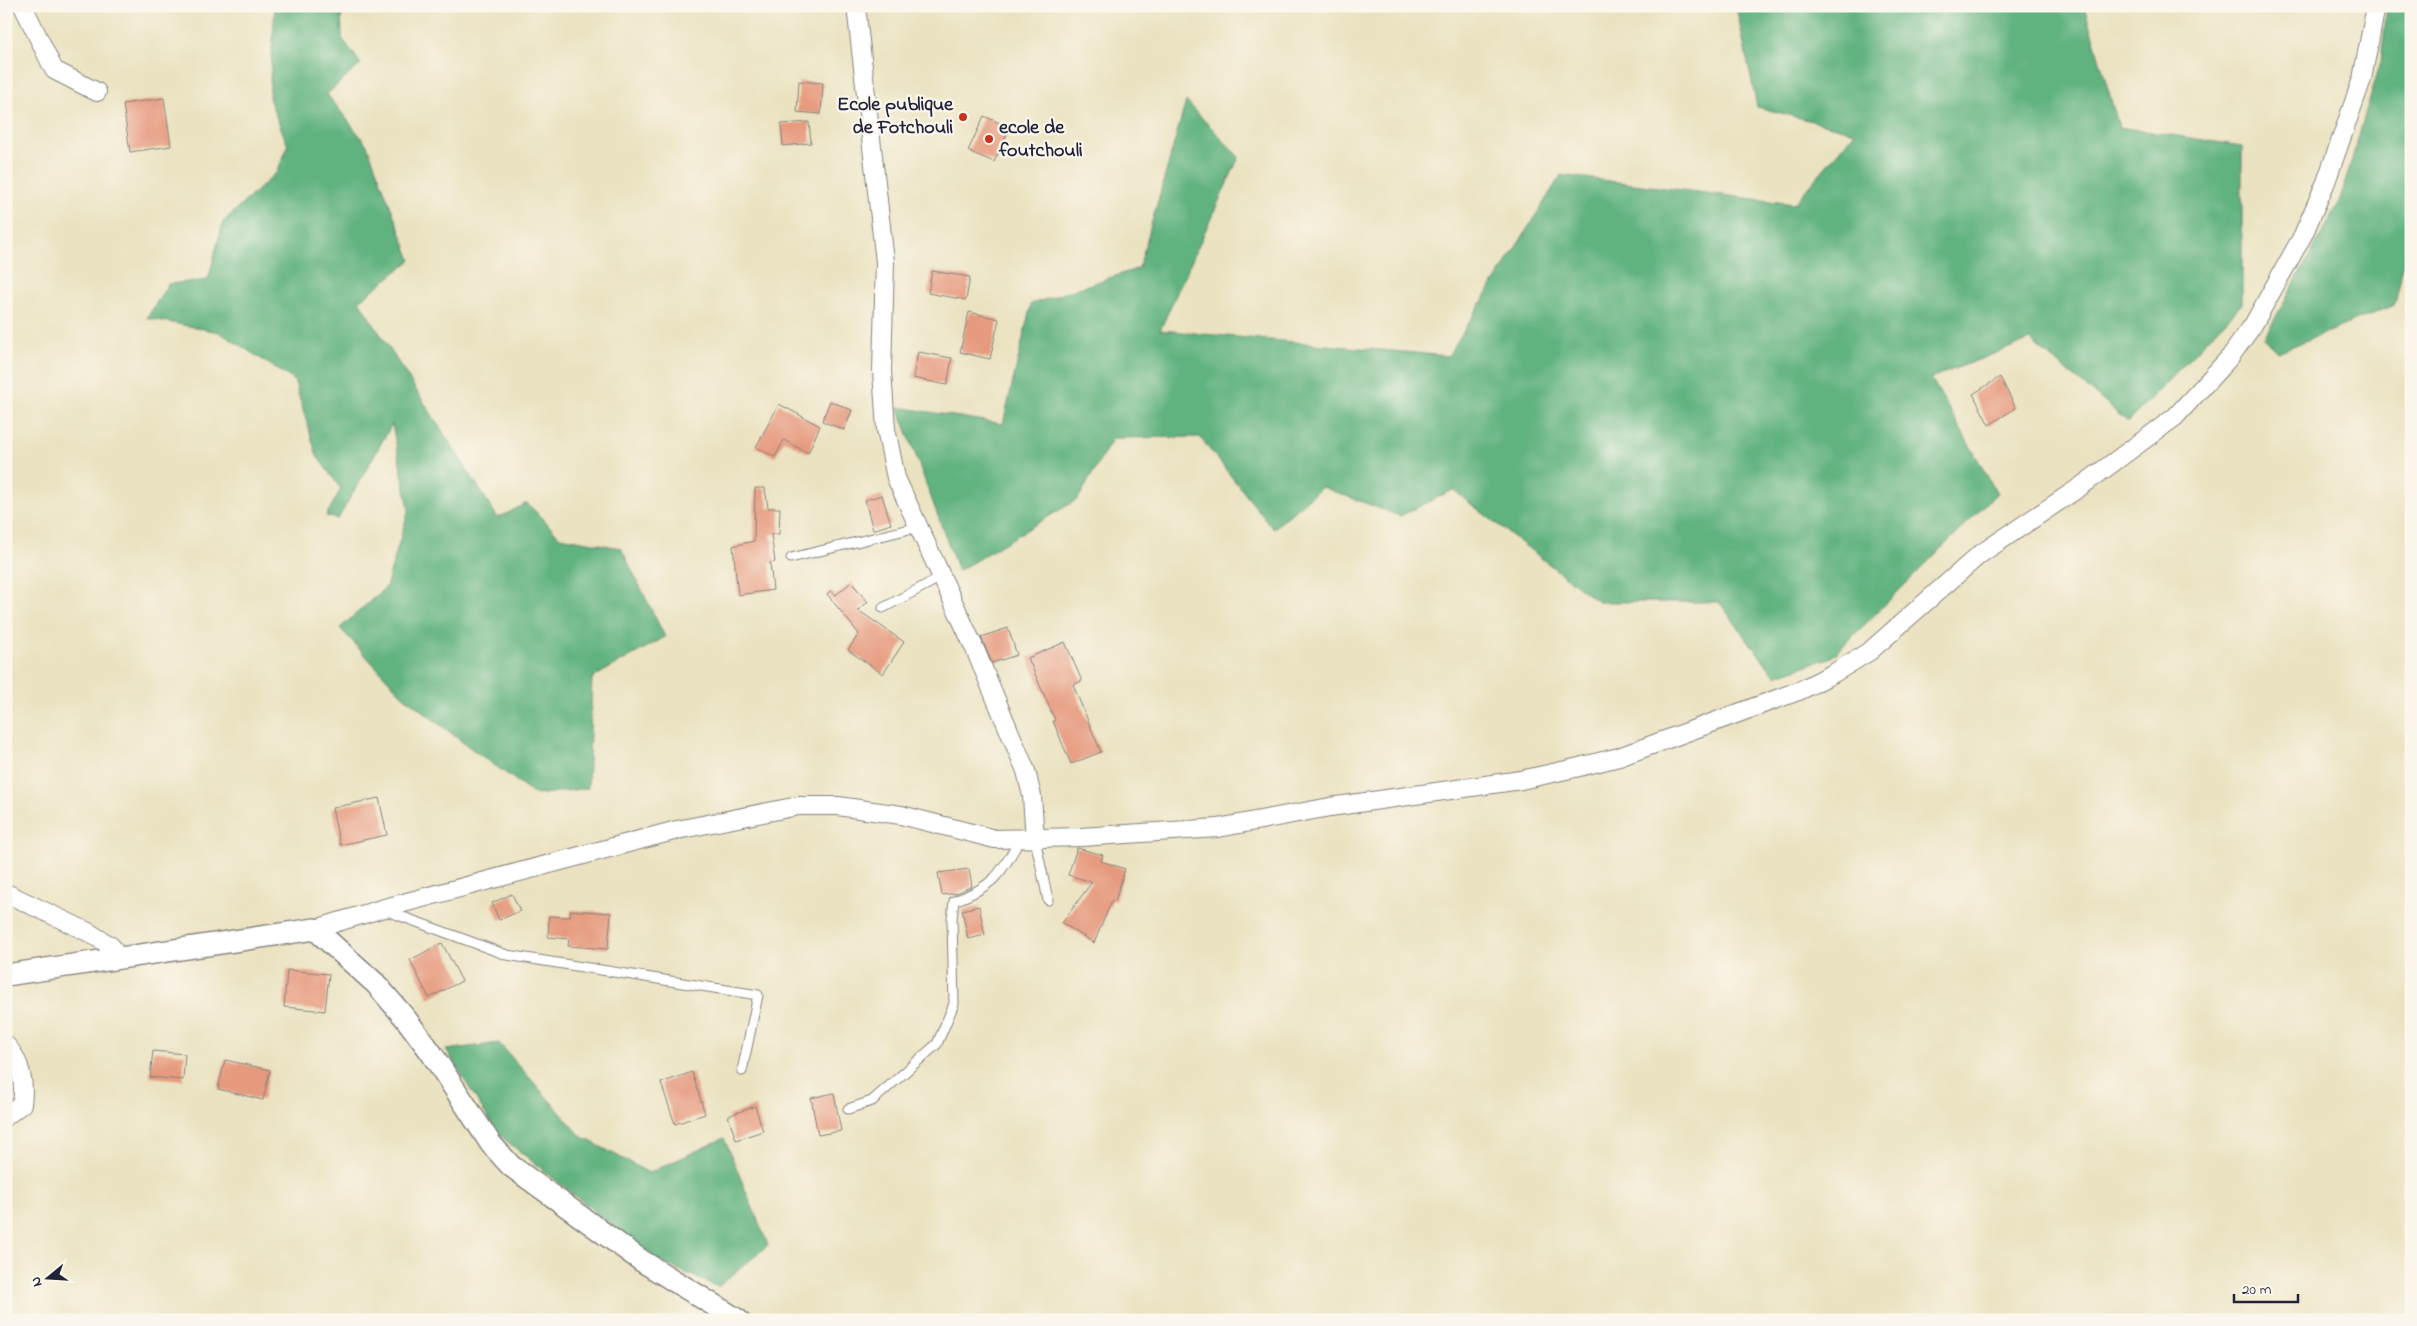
<svg xmlns="http://www.w3.org/2000/svg" width="2417" height="1326" viewBox="0 0 2417 1326" font-family="'Indie Flower',sans-serif">
<style>
.forest{fill:#60b27f;stroke:#416a5d}
.building{fill:#e69a7e}
.lines{fill:none;stroke-linecap:round;stroke-linejoin:round}
.service-casing{stroke:#86827e;stroke-width:11}
.minor-casing{stroke:#86827e;stroke-width:20}
.tertiary-casing{stroke:#86827e;stroke-width:24}
.service{stroke:#fff;stroke-width:9}
.minor{stroke:#fff;stroke-width:18}
.tertiary{stroke:#fff;stroke-width:21}
.poi-dot{fill:#c8321e;stroke:#fbf7ec;stroke-width:2}
.labels{text-anchor:middle;dominant-baseline:central;stroke-width:4.5;stroke-linejoin:round;paint-order:stroke}
.poi-label{font-size:20px;font-weight:bold;fill:#22223b;stroke:#fbf7ec;text-anchor:end}
</style>
<rect width="100%" height="100%" fill="#fbf7ec"/>
<filter id="ink" filterUnits="userSpaceOnUse"><feTurbulence type="fractalNoise" baseFrequency=".02" numOctaves="2"/><feDisplacementMap in="SourceGraphic" scale="10" xChannelSelector="R" yChannelSelector="G"/><feConvolveMatrix kernelMatrix="1 2 1 2 8 2 1 2 1" color-interpolation-filters="sRGB"/></filter>
<filter id="wash" filterUnits="userSpaceOnUse"><feTurbulence type="fractalNoise" baseFrequency=".0096" numOctaves="4" result="noise"/><feDisplacementMap in="SourceGraphic" scale="20" xChannelSelector="R" yChannelSelector="G"/><feGaussianBlur stdDeviation="1.12" result="paint"/><feColorMatrix in="noise" values="0 0 0 0 0 0 0 0 0 0 0 0 0 0 0 0 0 1.4 0 .05"/><feComposite in="paint" operator="in"/></filter>
<g filter="url(#wash)">
<rect width="100%" height="100%" fill="#eae2c0"/>
<g class="forest">
<path d="M 275,6 L 341,6 L 342,38 L 361,64 L 327,94 L 367,145 L 411,260 L 359,301 L 498,518 L 527,503 L 560,537 L 621,548 L 665,637 L 592,678 L 588,788 L 536,795 L 465,744 L 403,696 L 340,628 L 386,587 L 409,509 L 392,424 L 338,519 L 326,516 L 341,489 L 317,456 L 294,380 L 219,332 L 147,318 L 168,284 L 208,280 L 223,222 L 277,172 L 288,146 L 269,98 Z"/>
<path d="M 1736,6 L 2084,6 L 2119,127 L 2242,146 L 2242,304 L 2128,422 L 2030,340 L 1931,378 L 1997,493 L 1832,657 L 1775,676 L 1719,602 L 1598,602 L 1453,490 L 1400,516 L 1322,487 L 1273,529 L 1200,437 L 1113,438 L 1078,499 L 958,571 L 898,407 L 1003,424 L 1031,304 L 1139,268 L 1186,101 L 1239,157 L 1160,330 L 1448,356 L 1561,175 L 1794,204 L 1855,132 L 1757,107 Z"/>
<path d="M 2387,6 L 2411,6 L 2411,255 L 2405,255 L 2395,305 L 2278,352 L 2264,338 L 2339,203 L 2381,61 Z"/>
<path d="M 499,1043 L 581,1136 L 649,1173 L 724,1138 L 768,1245 L 718,1287 L 654,1259 L 498,1134 L 446,1050 Z"/>
</g>
<g id="blocks">
<g class="building">
<path d="M 799,81 L 823,83 L 821,114 L 797,112 Z"/>
<path d="M 164,98 L 171,146 L 130,152 L 123,104 Z"/>
<path d="M 984,116 L 1010,128 L 994,162 L 968,151 Z"/>
<path d="M 809,122 L 811,143 L 783,146 L 781,124 Z"/>
<path d="M 932,271 L 970,277 L 966,300 L 928,293 Z"/>
<path d="M 969,312 L 999,319 L 990,359 L 960,352 Z"/>
<path d="M 918,352 L 952,358 L 947,385 L 913,378 Z"/>
<path d="M 2000,377 L 2016,408 L 1989,425 L 1973,394 Z"/>
<path d="M 830,401 L 852,410 L 844,430 L 822,421 Z"/>
<path d="M 779,404 L 820,426 L 808,453 L 784,440 L 775,457 L 756,447 Z"/>
<path d="M 755,488 L 765,488 L 768,508 L 780,508 L 779,534 L 771,534 L 775,562 L 770,563 L 773,590 L 738,595 L 733,546 L 754,541 Z"/>
<path d="M 882,495 L 891,524 L 873,530 L 865,500 Z"/>
<path d="M 851,582 L 868,602 L 858,610 L 904,642 L 883,674 L 848,650 L 859,634 L 827,594 L 830,591 L 836,595 Z"/>
<path d="M 1008,628 L 1017,655 L 992,663 L 981,637 Z"/>
<path d="M 1065,642 L 1082,681 L 1073,685 L 1101,752 L 1071,764 L 1053,721 L 1055,720 L 1028,658 Z"/>
<path d="M 379,798 L 387,835 L 340,845 L 332,808 Z"/>
<path d="M 1077,848 L 1103,855 L 1101,861 L 1125,869 L 1115,901 L 1112,900 L 1094,943 L 1062,923 L 1092,882 L 1068,875 Z"/>
<path d="M 969,869 L 972,886 L 957,893 L 942,895 L 938,873 Z"/>
<path d="M 512,894 L 520,911 L 499,920 L 492,903 Z"/>
<path d="M 979,906 L 985,935 L 968,939 L 962,910 Z"/>
<path d="M 571,910 L 611,913 L 608,949 L 568,946 L 569,939 L 548,937 L 549,916 L 570,917 Z"/>
<path d="M 442,943 L 462,981 L 429,998 L 410,960 Z"/>
<path d="M 287,970 L 329,974 L 325,1011 L 284,1007 Z"/>
<path d="M 153,1051 L 185,1054 L 183,1080 L 150,1077 Z"/>
<path d="M 225,1060 L 270,1070 L 263,1100 L 218,1089 Z"/>
<path d="M 692,1072 L 705,1114 L 675,1124 L 661,1083 Z"/>
<path d="M 834,1093 L 841,1131 L 818,1135 L 811,1098 Z"/>
<path d="M 755,1106 L 763,1131 L 736,1140 L 728,1116 Z"/>
</g>
</g>
</g>
<g filter="url(#ink)">
<use href="#blocks" fill-opacity="0" stroke="#86827e" stroke-width="1"/>
<g class="lines">
<defs>
<g id="service">
<path d="M 791,558 L 918,527"/>
<path d="M 883,608 L 941,577"/>
<path d="M 1035,839 L 1048,900"/>
<path d="M 384,910 L 507,955 L 758,995 L 742,1071"/>
<path d="M 848,1109 L 872,1101 L 937,1044 L 954,1004 L 952,919 L 954,901 C 993,887 1001,874 1020,839"/>
</g>
<g id="minor">
<path d="M 23,6 L 54,70 L 97,92"/>
<path d="M 856,6 L 885,262 L 882,371 L 886,429 L 896,478 L 974,647 L 1026,771 L 1032,796 L 1035,839"/>
<path d="M 6,893 L 88,932 L 111,946 L 118,958"/>
<path d="M 315,929 L 381,909 L 677,830 L 798,806 L 838,806 L 901,815 L 995,839 L 1081,837 L 1218,828 L 1330,807 L 1521,780 L 1575,768 L 1619,757 L 1801,690 L 1834,673 L 1870,651 L 1979,555 L 2080,487 L 2175,417 L 2230,357 L 2253,325 L 2303,235 L 2326,182 L 2362,79 L 2376,6"/>
<path d="M 6,1045 C 21,1061 25,1083 22,1104 L 6,1116"/>
</g>
<path id="tertiary" d="M 6,975 L 315,929 L 376,984 L 406,1019 L 430,1051 L 491,1144 L 511,1166 L 642,1261 L 738,1320"/>
</defs>
<use href="#service" class="service-casing"/>
<use href="#minor" class="minor-casing"/>
<use href="#tertiary" class="tertiary-casing"/>
<use href="#service" class="service"/>
<use href="#minor" class="minor"/>
<use href="#tertiary" class="tertiary"/>
</g>
</g>
<g class="poi-dot">
<circle cx="963" cy="117" r="5"/>
<circle cx="989" cy="139" r="5"/>
</g>
<g class="labels">
<g class="poi-label">
<text x="953" y="105">Ecole publique<tspan x="953" dy="23">de Fotchouli</tspan></text>
<text x="999" y="128" text-anchor="start">ecole de<tspan x="999" dy="23">foutchouli</tspan></text>
</g>
</g>
<rect width="2417" height="1326" fill="none" stroke="#fbf7ec" stroke-width="25"/>
<g transform="translate(48 1278) rotate(252)" stroke="#fbf7ec" stroke-width="4" paint-order="stroke">
<path d="M0-4L9 19L0 12L-9 19Z" fill="#22223b"/>
<text y="-8" font-size="14" font-weight="bold" text-anchor="middle" fill="#22223b">N</text>
</g>
<path d="M2234 1294v8h64v-8" fill="none" stroke="#22223b" stroke-width="2.5"/>
<text x="2242" y="1294" font-size="15" fill="#22223b" stroke="#fbf7ec" stroke-width="4" paint-order="stroke">20 m</text>
</svg>
